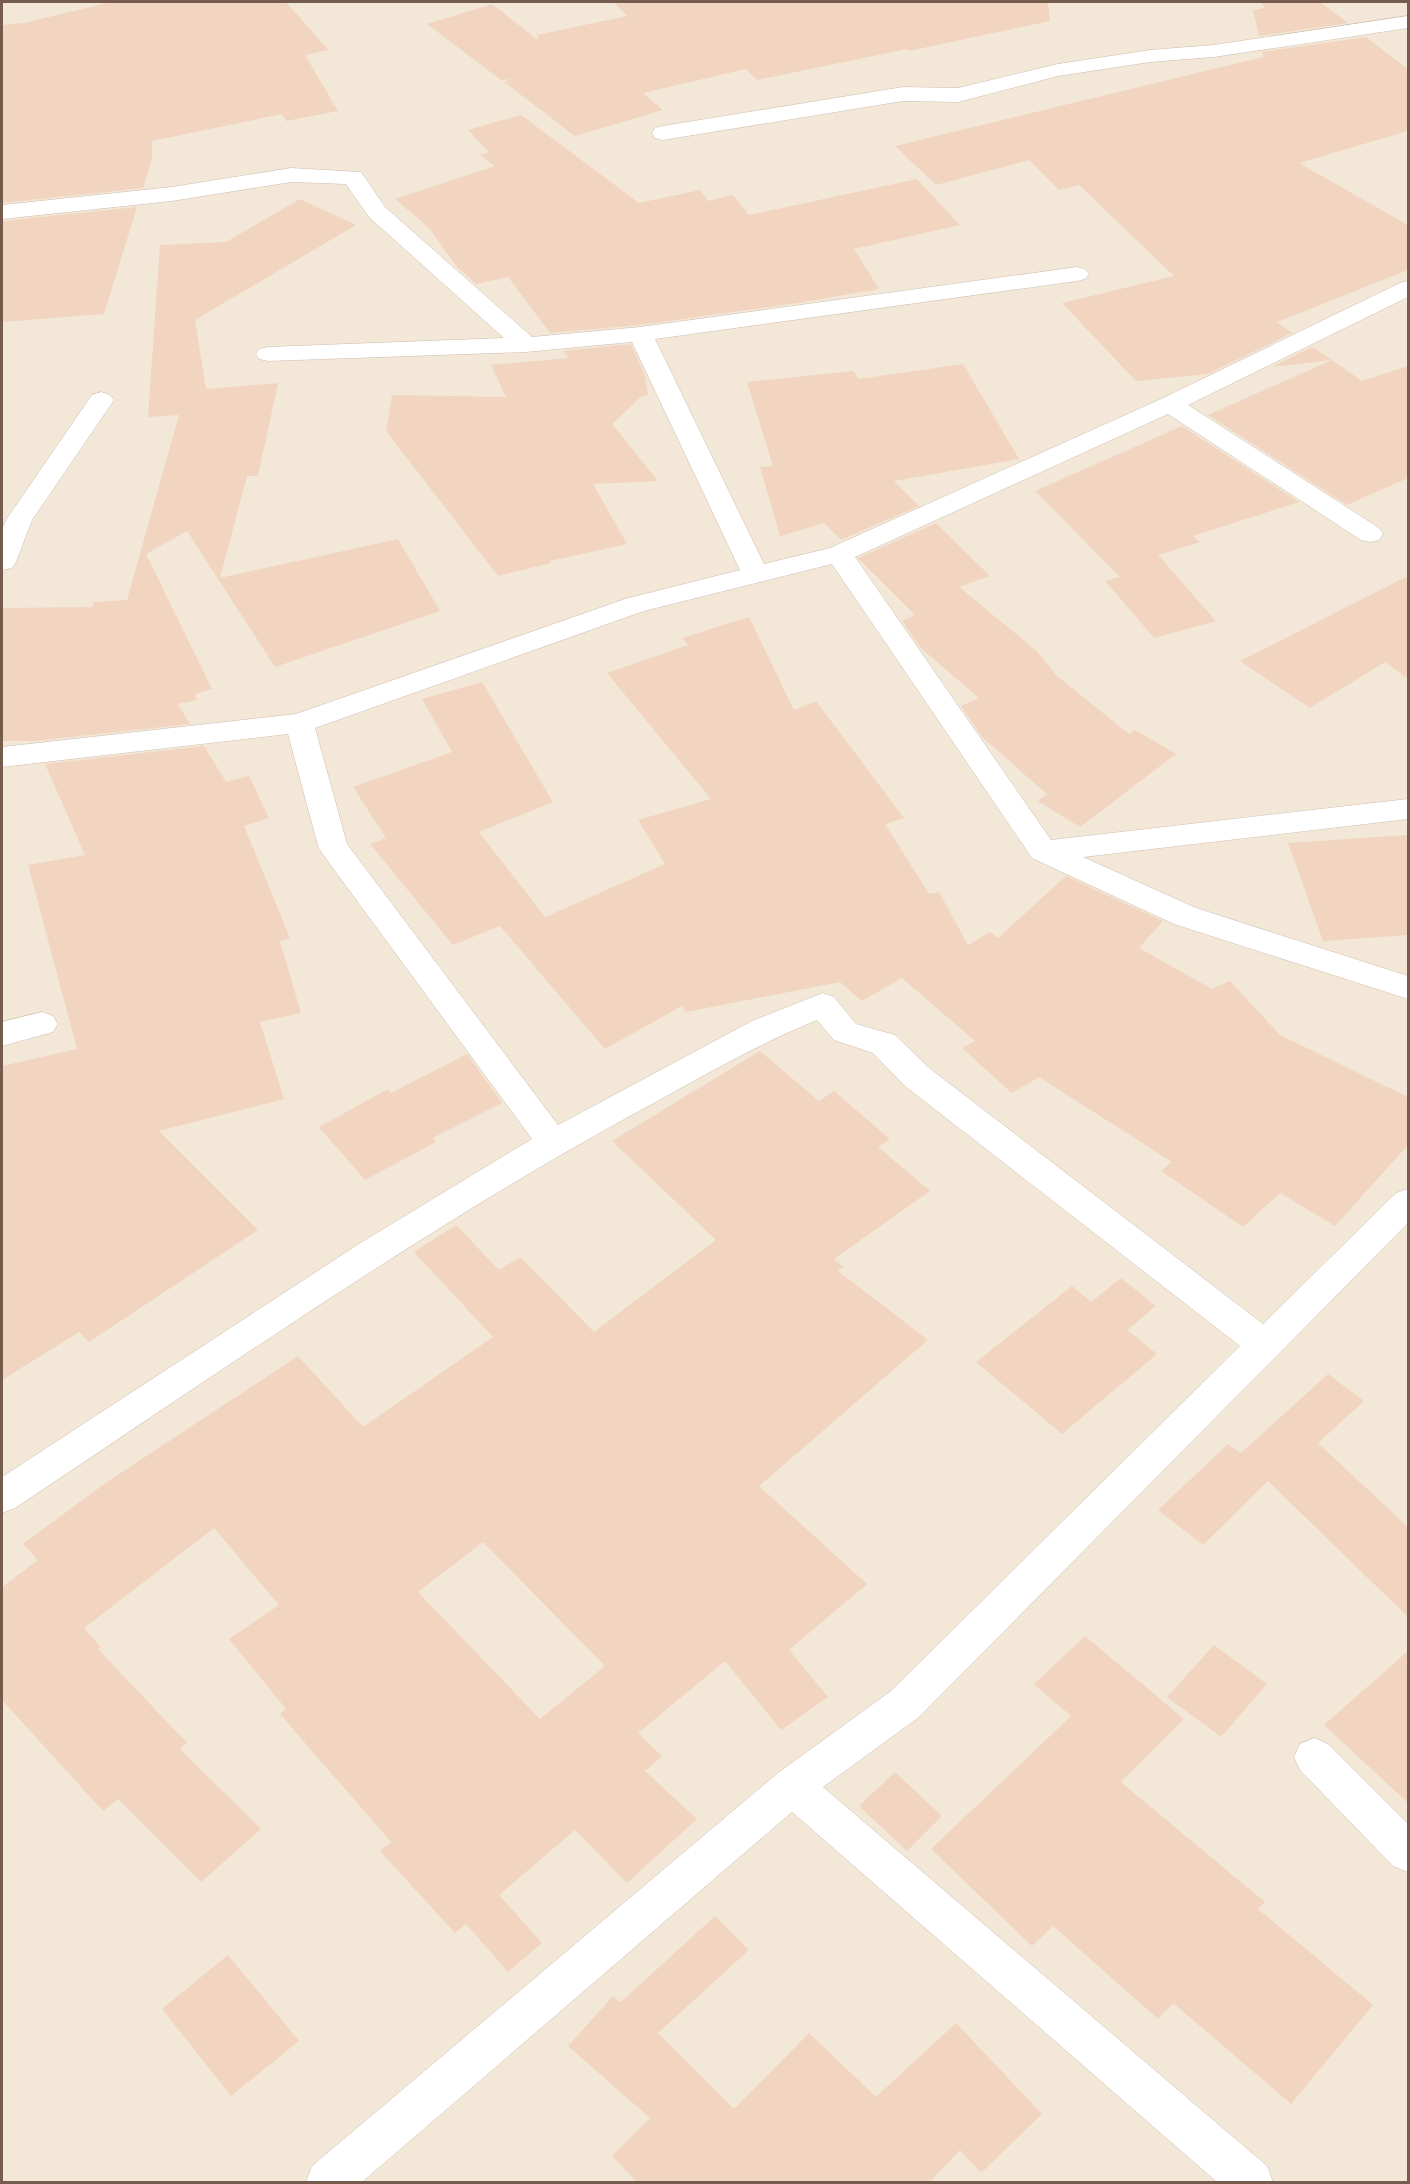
<svg xmlns="http://www.w3.org/2000/svg" width="1410" height="2184" viewBox="0 0 1410 2184" font-family="'Archivo Narrow',sans-serif">
<style>
.residential{fill:#f3e7d8}
.building{fill:#f1d5c1;fill-rule:evenodd}
.lines{fill:none;stroke-linecap:round;stroke-linejoin:round}
.minor-casing{stroke:#cebdaf;stroke-width:1}
.minor{fill:#fff;fill-rule:evenodd}
</style>
<rect width="100%" height="100%" fill="#fcf5e9"/>
<rect class="residential" x="2" y="2" width="1406" height="2180"/>
<g class="building">
<path d="M 111,2 L 286,2 L 328,50 L 305,55 L 338,111 L 286,121 L 282,114 L 152,141 L 152,158 L 143,188 L 2,203 L 2,25 L 24,23 Z"/>
<path d="M 614,2 L 1048,2 L 1050,21 L 909,51 L 907,49 L 757,80 L 746,69 L 643,93 L 663,110 L 575,136 L 504,82 L 510,79 L 501,80 L 427,24 L 492,4 L 539,41 L 537,35 L 627,16 Z"/>
<path d="M 1261,2 L 1320,2 L 1348,23 L 1259,36 L 1253,10 L 1264,8 Z"/>
<path d="M 1366,37 L 1408,69 L 1408,131 L 1299,163 L 1408,225 L 1408,270 L 1277,322 L 1292,333 L 1208,374 L 1136,381 L 1062,303 L 1174,276 L 1079,185 L 1059,190 L 1029,160 L 936,185 L 895,146 L 1263,57 L 1262,52 Z"/>
<path d="M 521,115 L 639,203 L 700,190 L 708,201 L 733,195 L 749,215 L 917,179 L 960,225 L 854,249 L 879,289 L 798,303 L 640,325 L 550,333 L 508,277 L 476,284 L 456,266 L 429,228 L 395,199 L 495,166 L 480,155 L 489,152 L 468,130 Z"/>
<path d="M 300,199 L 356,225 L 195,320 L 206,389 L 278,383 L 258,476 L 247,476 L 220,578 L 398,539 L 440,611 L 275,667 L 187,531 L 146,554 L 212,689 L 195,694 L 197,700 L 178,704 L 190,724 L 34,741 L 2,741 L 2,608 L 93,607 L 93,602 L 127,600 L 179,415 L 148,417 L 160,245 L 226,242 Z"/>
<path d="M 137,207 L 104,314 L 2,322 L 2,221 Z"/>
<path d="M 631,344 L 645,375 L 648,395 L 642,396 L 612,424 L 658,481 L 593,484 L 627,544 L 550,561 L 551,563 L 498,576 L 386,431 L 392,395 L 506,397 L 491,365 L 569,358 L 563,351 Z"/>
<path d="M 1312,347 L 1332,360 L 1271,367 Z"/>
<path d="M 1332,360 L 1362,381 L 1408,366 L 1408,478 L 1347,505 L 1208,415 Z"/>
<path d="M 963,364 L 1019,459 L 894,481 L 919,506 L 841,540 L 824,523 L 780,536 L 760,467 L 773,466 L 747,382 L 854,371 L 858,379 Z"/>
<path d="M 1182,426 L 1299,502 L 1193,536 L 1200,542 L 1158,555 L 1216,621 L 1154,638 L 1105,581 L 1120,577 L 1035,491 Z"/>
<path d="M 936,523 L 990,576 L 959,587 L 1037,651 L 1057,676 L 1129,734 L 1135,730 L 1176,754 L 1080,827 L 1038,801 L 1047,794 L 983,738 L 961,706 L 979,698 L 921,648 L 902,621 L 915,615 L 858,558 Z"/>
<path d="M 1408,576 L 1408,679 L 1385,662 L 1310,708 L 1240,661 Z"/>
<path d="M 749,617 L 794,710 L 816,701 L 904,818 L 885,824 L 929,894 L 939,892 L 968,945 L 990,932 L 998,938 L 1066,876 L 1163,921 L 1139,948 L 1212,989 L 1230,981 L 1280,1035 L 1408,1097 L 1408,1145 L 1335,1226 L 1280,1193 L 1243,1227 L 1161,1171 L 1172,1162 L 1039,1077 L 1012,1093 L 962,1048 L 975,1041 L 902,978 L 862,1001 L 840,982 L 686,1012 L 682,1006 L 605,1049 L 500,926 L 453,945 L 370,844 L 386,838 L 353,787 L 452,752 L 422,699 L 482,682 L 553,802 L 479,832 L 545,917 L 665,864 L 638,820 L 711,799 L 607,673 L 688,645 L 682,638 Z"/>
<path d="M 204,746 L 226,782 L 249,776 L 269,818 L 244,826 L 290,938 L 280,941 L 301,1013 L 260,1022 L 284,1099 L 159,1131 L 258,1230 L 89,1342 L 79,1332 L 2,1380 L 2,1066 L 77,1049 L 28,865 L 85,855 L 45,764 Z"/>
<path d="M 1408,835 L 1408,935 L 1323,941 L 1288,843 Z"/>
<path d="M 760,1051 L 819,1101 L 834,1091 L 890,1139 L 878,1147 L 930,1191 L 834,1259 L 843,1267 L 838,1271 L 928,1340 L 759,1486 L 867,1584 L 789,1650 L 828,1697 L 781,1730 L 725,1661 L 638,1733 L 662,1756 L 645,1771 L 697,1819 L 627,1883 L 575,1830 L 499,1895 L 542,1943 L 508,1972 L 466,1924 L 455,1933 L 380,1851 L 391,1842 L 280,1714 L 286,1709 L 229,1639 L 279,1605 L 214,1528 L 84,1628 L 101,1647 L 98,1649 L 187,1743 L 180,1749 L 261,1829 L 201,1882 L 118,1799 L 103,1811 L 2,1700 L 2,1587 L 38,1560 L 23,1544 L 104,1484 L 298,1356 L 363,1427 L 493,1337 L 414,1252 L 456,1225 L 499,1270 L 520,1257 L 594,1332 L 716,1240 L 612,1141 ZM 483,1542 L 605,1666 L 540,1719 L 418,1592 Z"/>
<path d="M 467,1054 L 502,1103 L 433,1138 L 436,1142 L 365,1180 L 319,1127 L 388,1089 L 391,1093 Z"/>
<path d="M 1121,1278 L 1156,1306 L 1127,1330 L 1157,1354 L 1062,1434 L 976,1362 L 1072,1286 L 1091,1302 Z"/>
<path d="M 1328,1374 L 1364,1401 L 1318,1443 L 1408,1527 L 1408,1617 L 1268,1481 L 1203,1545 L 1158,1510 L 1228,1444 L 1241,1453 Z"/>
<path d="M 1085,1636 L 1184,1719 L 1121,1782 L 1265,1902 L 1258,1909 L 1373,2005 L 1291,2104 L 1173,2003 L 1158,2019 L 1053,1926 L 1032,1946 L 931,1849 L 1071,1716 L 1034,1684 Z"/>
<path d="M 1214,1645 L 1267,1684 L 1221,1737 L 1167,1697 Z"/>
<path d="M 1408,1651 L 1408,1803 L 1324,1725 Z"/>
<path d="M 895,1772 L 942,1816 L 907,1851 L 859,1806 Z"/>
<path d="M 715,1916 L 749,1950 L 658,2033 L 734,2109 L 809,2033 L 876,2097 L 956,2023 L 1042,2114 L 981,2173 L 960,2150 L 930,2182 L 637,2182 L 612,2156 L 650,2118 L 568,2046 L 613,1996 L 621,2002 Z"/>
<path d="M 228,1955 L 299,2041 L 231,2096 L 162,2009 Z"/>
</g>
<g class="lines">
<defs>
<g id="minor">
<path d="M 1408,16 L 1408,28 L 1214,57 L 1150,62 L 1058,76 L 958,102 L 903,101 L 663,140 L 655,138 L 652,133 L 655,128 L 663,126 L 903,87 L 958,88 L 1058,64 L 1150,50 L 1214,45 Z"/>
<path d="M 291,168 L 361,172 L 385,207 L 532,337 L 640,327 L 1077,267 L 1085,269 L 1089,274 L 1085,279 L 1077,281 L 655,339 L 764,564 L 830,548 L 1161,399 L 1400,283 L 1408,281 L 1408,297 L 1188,405 L 1379,528 L 1383,534 L 1379,540 L 1370,542 L 1361,540 L 1168,414 L 855,557 L 1051,840 L 1408,799 L 1408,819 L 1083,857 L 1196,908 L 1408,976 L 1408,999 L 1174,924 L 1032,858 L 832,564 L 644,611 L 315,728 L 347,844 L 558,1125 L 752,1021 L 823,993 L 834,997 L 856,1024 L 895,1035 L 929,1068 L 1263,1324 L 1396,1193 L 1408,1189 L 1408,1223 L 919,1717 L 823,1787 L 1267,2166 L 1273,2182 L 1217,2182 L 792,1812 L 362,2182 L 306,2182 L 312,2166 L 778,1773 L 891,1691 L 1240,1346 L 905,1086 L 873,1053 L 834,1040 L 817,1020 C 751,1047 691,1083 628,1117 C 416,1234 217,1374 15,1508 L 2,1513 L 2,1477 L 362,1242 L 532,1139 L 322,853 L 318,846 L 288,734 L 2,767 L 2,747 L 296,714 L 625,599 L 740,570 L 632,342 L 526,352 L 268,361 L 259,359 L 256,354 L 259,349 L 268,347 L 504,338 L 369,217 L 346,184 L 291,182 L 172,201 L 2,219 L 2,205 L 172,187 Z"/>
<path d="M 101,392 L 110,395 L 114,400 L 32,520 L 16,562 L 12,568 L 2,570 L 2,530 L 6,520 L 92,395 Z"/>
<path d="M 42,1012 L 53,1016 L 58,1024 L 53,1032 L 2,1046 L 2,1022 Z"/>
<path d="M 1314,1738 L 1328,1744 L 1408,1824 L 1408,1872 L 1393,1866 L 1300,1770 L 1294,1757 L 1300,1744 Z"/>
</g>
</defs>
<use href="#minor" class="minor-casing"/>
<use href="#minor" class="minor"/>
</g>
<rect width="1410" height="2184" fill="none" stroke="#765c4d" stroke-width="6"/>
</svg>
